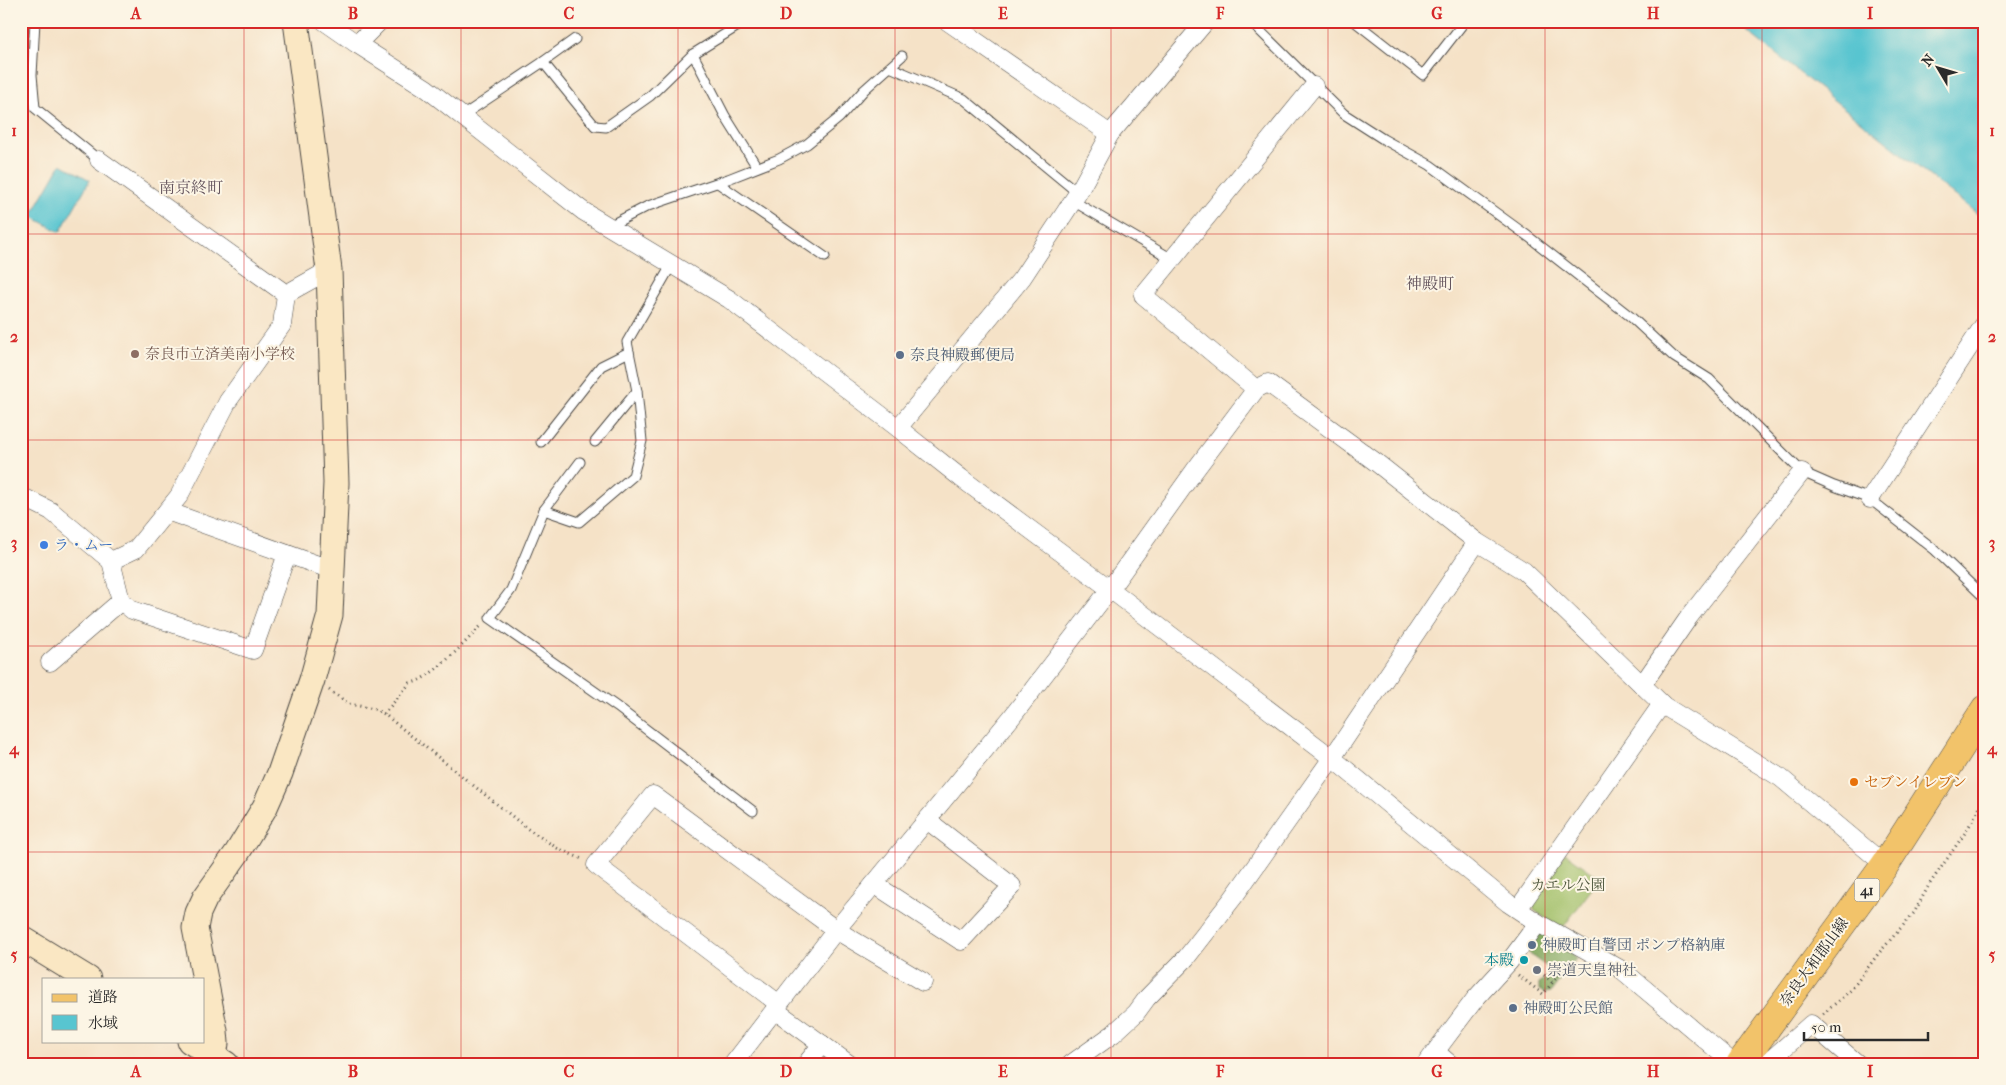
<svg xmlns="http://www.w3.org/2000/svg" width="2006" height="1085" viewBox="0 0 2006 1085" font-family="'IM FELL French Canon','Noto Serif JP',serif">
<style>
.green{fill:#a0bf67;stroke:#667549}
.forest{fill:#80a65c;stroke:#566844}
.water{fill:#58c5d0;stroke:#42787e}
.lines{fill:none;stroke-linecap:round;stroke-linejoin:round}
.lane-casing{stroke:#494642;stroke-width:11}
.street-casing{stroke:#494642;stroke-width:19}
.secondary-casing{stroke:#494642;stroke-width:27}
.primary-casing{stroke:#494642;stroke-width:29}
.path{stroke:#494642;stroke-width:3;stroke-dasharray:1 4;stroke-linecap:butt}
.lane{stroke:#fff;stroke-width:9}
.street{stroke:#fff;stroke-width:18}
.secondary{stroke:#fae7c3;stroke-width:25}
.primary{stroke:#f2c36a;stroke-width:28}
.grid{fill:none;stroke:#d62828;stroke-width:1;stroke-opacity:0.55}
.education-dot{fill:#8d6e63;stroke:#fcf5e5;stroke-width:2}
.service-dot{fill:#5c6f8a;stroke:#fcf5e5;stroke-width:2}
.shop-dot{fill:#3f7fe0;stroke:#fcf5e5;stroke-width:2}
.food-dot{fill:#e8710a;stroke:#fcf5e5;stroke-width:2}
.culture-dot{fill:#0f9aa8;stroke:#fcf5e5;stroke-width:2}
.worship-dot{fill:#6b7280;stroke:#fcf5e5;stroke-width:2}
.labels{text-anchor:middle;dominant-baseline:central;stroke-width:4;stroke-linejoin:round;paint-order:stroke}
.shield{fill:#fcf5e5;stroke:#6a6863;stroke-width:1}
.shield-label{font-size:14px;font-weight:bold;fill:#2b2b2b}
.education-label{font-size:15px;fill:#785e54;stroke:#fcf5e5;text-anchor:start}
.service-label{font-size:15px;fill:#4e5e75;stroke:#fcf5e5;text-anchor:start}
.shop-label{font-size:15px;fill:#366cbe;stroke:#fcf5e5;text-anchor:start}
.food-label{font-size:15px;fill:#c56008;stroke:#fcf5e5;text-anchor:start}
.park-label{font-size:15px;fill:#4e573d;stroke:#fcf5e5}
.culture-label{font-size:15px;fill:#0d838f;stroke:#fcf5e5;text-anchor:end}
.street-label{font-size:15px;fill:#2b2b2b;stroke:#fcf5e5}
.worship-label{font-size:15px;fill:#5b616d;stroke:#fcf5e5;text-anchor:start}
.neighbourhood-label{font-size:16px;fill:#65555e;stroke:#fcf5e5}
.neatline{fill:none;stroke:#d62828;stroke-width:2}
.grid-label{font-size:16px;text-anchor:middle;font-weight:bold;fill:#d62828}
</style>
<rect width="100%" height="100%" fill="#fcf5e5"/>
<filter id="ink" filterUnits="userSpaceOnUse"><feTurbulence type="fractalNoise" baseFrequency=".02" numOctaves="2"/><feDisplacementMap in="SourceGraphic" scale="10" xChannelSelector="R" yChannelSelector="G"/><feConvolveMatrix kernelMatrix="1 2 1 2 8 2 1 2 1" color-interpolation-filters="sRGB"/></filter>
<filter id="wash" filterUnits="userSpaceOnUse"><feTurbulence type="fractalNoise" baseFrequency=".0096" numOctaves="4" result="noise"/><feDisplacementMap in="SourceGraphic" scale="20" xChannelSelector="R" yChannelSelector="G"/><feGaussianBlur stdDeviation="1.12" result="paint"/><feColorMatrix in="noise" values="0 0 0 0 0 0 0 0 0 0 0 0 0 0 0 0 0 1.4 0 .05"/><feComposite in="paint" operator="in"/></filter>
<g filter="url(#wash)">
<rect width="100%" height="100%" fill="#f5e2c7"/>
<path class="green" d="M 1565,853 L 1600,878 L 1561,930 L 1534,910 L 1532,897 Z"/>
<path class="forest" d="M 1536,930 L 1556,940 L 1560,947 L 1571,949 L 1576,959 L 1551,992 L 1545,993 L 1539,989 L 1539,983 L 1546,978 L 1551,970 L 1529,954 L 1528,948 Z"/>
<g class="water">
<path d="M 1734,21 L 1985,21 L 1985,220 Z"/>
<path d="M 61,164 L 90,180 L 60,232 L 31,216 Z"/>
</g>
</g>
<g filter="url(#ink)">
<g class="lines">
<defs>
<g id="lane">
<path d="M 35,21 L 32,75 L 35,108 L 99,160"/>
<path d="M 1250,21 L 1344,114 L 1383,139 L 1430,165 L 1529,237 L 1631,317 L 1674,357 L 1709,379 L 1802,472 L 1834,486 L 1870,499 L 1935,550 L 1985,598"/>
<path d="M 1354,21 L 1423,75 L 1465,21"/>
<path d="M 693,54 L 725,116 L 757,167"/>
<path d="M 543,62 L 595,126 L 606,127 L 650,96 L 693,54 L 746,21"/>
<path d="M 890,67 L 964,99 L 1078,193"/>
<path d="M 462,116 L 543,62 L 575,39"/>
<path d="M 718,183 L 825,257"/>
<path d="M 1073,201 L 1172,259"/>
<path d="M 609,226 L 648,206 L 728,179 L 779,159 L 807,144 L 839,118 L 864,90 L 902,56"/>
<path d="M 672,264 L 627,342 L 637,391 L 642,441 L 633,476 L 579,522 L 544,510 L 511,590 L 490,618 L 617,707 L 753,811"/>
<path d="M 541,442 L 601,366 L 629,352"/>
<path d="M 595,442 L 637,391"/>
<path d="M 544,510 L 580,462"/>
</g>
<g id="street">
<path d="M 324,21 L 357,44 L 426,88 L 583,211 L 729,299 L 898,428 L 961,478 L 1110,589 L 1332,758 L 1508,903 L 1538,923 L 1622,970 L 1734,1064"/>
<path d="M 947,21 L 1110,134"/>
<path d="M 357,44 L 380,21"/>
<path d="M 99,160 L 286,294 L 329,270"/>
<path d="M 1256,389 L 1143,295 L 1314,86"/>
<path d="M 898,428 L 1022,278 L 1078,193 L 1110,134 L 1206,21"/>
<path d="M 21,496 L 51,511 L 111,561 L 136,549 L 179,496 L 228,401 L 282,325 L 286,294"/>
<path d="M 1870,499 L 1985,323"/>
<path d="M 167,511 L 332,570"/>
<path d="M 111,561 L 121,601 L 132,610 L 253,650 L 287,554"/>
<path d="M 50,662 L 121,601"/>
<path d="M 1642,685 L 1689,617 L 1802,472"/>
<path d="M 874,884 L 961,941 L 1012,886 L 927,820"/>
<path d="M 1518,909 L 1662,704"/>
<path d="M 779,1004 L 596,865 L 653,795 L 836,930 L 923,982"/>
<path d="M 775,1010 L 849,1064"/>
<path d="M 1436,1052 L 1450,1064"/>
<path d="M 733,1064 L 836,930 L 1011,718 L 1110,589 L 1195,470 L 1256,389 L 1268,383 L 1377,463 L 1477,542 L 1524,571 L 1664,706 L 1781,778 L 1885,865"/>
<path d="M 806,1064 L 822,1044"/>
<path d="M 1071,1064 L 1113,1034 L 1136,1013 L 1147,998 L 1186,958 L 1233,898 L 1332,758 L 1477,542"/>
<path d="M 1426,1064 L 1475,999 L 1509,962 L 1538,923"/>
<path d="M 1766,1064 L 1811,1024 L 1858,1064"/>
</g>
<g id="secondary">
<path d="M 21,938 L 88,979"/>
<path d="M 190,1041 L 226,1064"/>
<path d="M 214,1057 L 216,1043 L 215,1031 L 195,928 L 198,913 L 205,898 L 237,853 L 265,807 L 280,773 L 312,680 L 330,615 L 336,483 L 329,270 L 296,21"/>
</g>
<path id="primary" d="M 1740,1064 L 1885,865 L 1985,709"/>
</defs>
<use href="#lane" class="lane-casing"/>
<use href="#street" class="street-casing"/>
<use href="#secondary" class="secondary-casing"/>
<use href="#primary" class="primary-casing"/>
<g class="path">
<path d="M 329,690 L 349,704 L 374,709 L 384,714 L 528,829 L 557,848 L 582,859"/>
<path d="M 384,714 L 410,683 C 430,681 467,640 482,625"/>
<path d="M 1518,975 L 1543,994 L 1557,977 L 1557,969 L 1563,959"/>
<path d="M 1544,975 L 1552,982"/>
<path d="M 1557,976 L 1570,965"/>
<path d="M 1823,1014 L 1851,990 L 1878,954 L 1914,913 L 1929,885 L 1967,830 L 1985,797"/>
</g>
<use href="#lane" class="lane"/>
<use href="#street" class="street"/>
<use href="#secondary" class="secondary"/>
<use href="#primary" class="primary"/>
</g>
</g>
<path class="grid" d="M 244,21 L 244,1064M 461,21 L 461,1064M 678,21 L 678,1064M 895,21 L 895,1064M 1111,21 L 1111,1064M 1328,21 L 1328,1064M 1545,21 L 1545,1064M 1762,21 L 1762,1064M 21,234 L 1985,234M 21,440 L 1985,440M 21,646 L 1985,646M 21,852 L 1985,852"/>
<circle class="education-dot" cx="135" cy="354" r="5"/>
<g class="service-dot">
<circle cx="900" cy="355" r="5"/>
<circle cx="1532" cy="945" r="5"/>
<circle cx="1513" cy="1008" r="5"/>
</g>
<circle class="shop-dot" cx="44" cy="545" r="5"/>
<circle class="food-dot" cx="1854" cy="782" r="5"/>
<circle class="culture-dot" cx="1524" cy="960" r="5"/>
<circle class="worship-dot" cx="1537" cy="970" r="5"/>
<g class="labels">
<rect class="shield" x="1854.5" y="878.5" width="25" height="23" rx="4"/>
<g class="shield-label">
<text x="1867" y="890">41</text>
</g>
<g class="education-label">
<text x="145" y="354">奈良市立済美南小学校</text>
</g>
<g class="service-label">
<text x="910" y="355">奈良神殿郵便局</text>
<text x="1542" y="945">神殿町自警団 ポンプ格納庫</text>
<text x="1523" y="1008">神殿町公民館</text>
</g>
<g class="shop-label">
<text x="54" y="545">ラ・ムー</text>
</g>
<g class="food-label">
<text x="1864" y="782">セブンイレブン</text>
</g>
<g class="park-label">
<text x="1568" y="885">カエル公園</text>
</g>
<g class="culture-label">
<text x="1514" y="960">本殿</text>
</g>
<g class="street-label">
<text transform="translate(1814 962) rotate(-54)">奈良大和郡山線</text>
</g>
<g class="worship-label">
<text x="1547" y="970">崇道天皇神社</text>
</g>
<g class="neighbourhood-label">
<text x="191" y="187">南京終町</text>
<text x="1430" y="283">神殿町</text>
</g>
</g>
<rect width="2006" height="1085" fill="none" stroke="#fcf5e5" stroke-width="55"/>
<rect x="42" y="978" width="162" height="65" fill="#fcf5e5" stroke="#a8a49b"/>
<rect x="52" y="994" width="25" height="8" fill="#f2c36a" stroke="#a8a49b"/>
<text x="88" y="1002" font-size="15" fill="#2b2b2b">道路</text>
<rect x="52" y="1015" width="25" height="15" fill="#58c5d0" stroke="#a8a49b"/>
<text x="88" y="1028" font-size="15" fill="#2b2b2b">水域</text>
<g transform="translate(1938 68) rotate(308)" stroke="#fcf5e5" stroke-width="4" paint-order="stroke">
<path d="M0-4L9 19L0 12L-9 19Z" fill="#2b2b2b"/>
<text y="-8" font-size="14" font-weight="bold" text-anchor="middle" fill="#2b2b2b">N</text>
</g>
<path d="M1804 1032v8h124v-8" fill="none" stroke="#2b2b2b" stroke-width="2.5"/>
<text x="1811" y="1032" font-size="15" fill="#2b2b2b" stroke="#fcf5e5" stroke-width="4" paint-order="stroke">50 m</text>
<rect x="28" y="28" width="1950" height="1030" class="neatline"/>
<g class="grid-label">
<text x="136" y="19">A</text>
<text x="353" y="19">B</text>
<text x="569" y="19">C</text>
<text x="786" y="19">D</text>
<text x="1003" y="19">E</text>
<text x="1220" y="19">F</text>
<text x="1437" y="19">G</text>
<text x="1653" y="19">H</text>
<text x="1870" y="19">I</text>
<text x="14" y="136">1</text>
<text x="1992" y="136">1</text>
<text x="14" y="342">2</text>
<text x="1992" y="342">2</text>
<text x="14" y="548">3</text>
<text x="1992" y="548">3</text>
<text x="14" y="754">4</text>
<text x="1992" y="754">4</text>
<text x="14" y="960">5</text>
<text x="1992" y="960">5</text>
<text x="136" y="1077">A</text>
<text x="353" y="1077">B</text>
<text x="569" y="1077">C</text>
<text x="786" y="1077">D</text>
<text x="1003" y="1077">E</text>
<text x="1220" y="1077">F</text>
<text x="1437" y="1077">G</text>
<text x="1653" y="1077">H</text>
<text x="1870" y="1077">I</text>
</g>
</svg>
